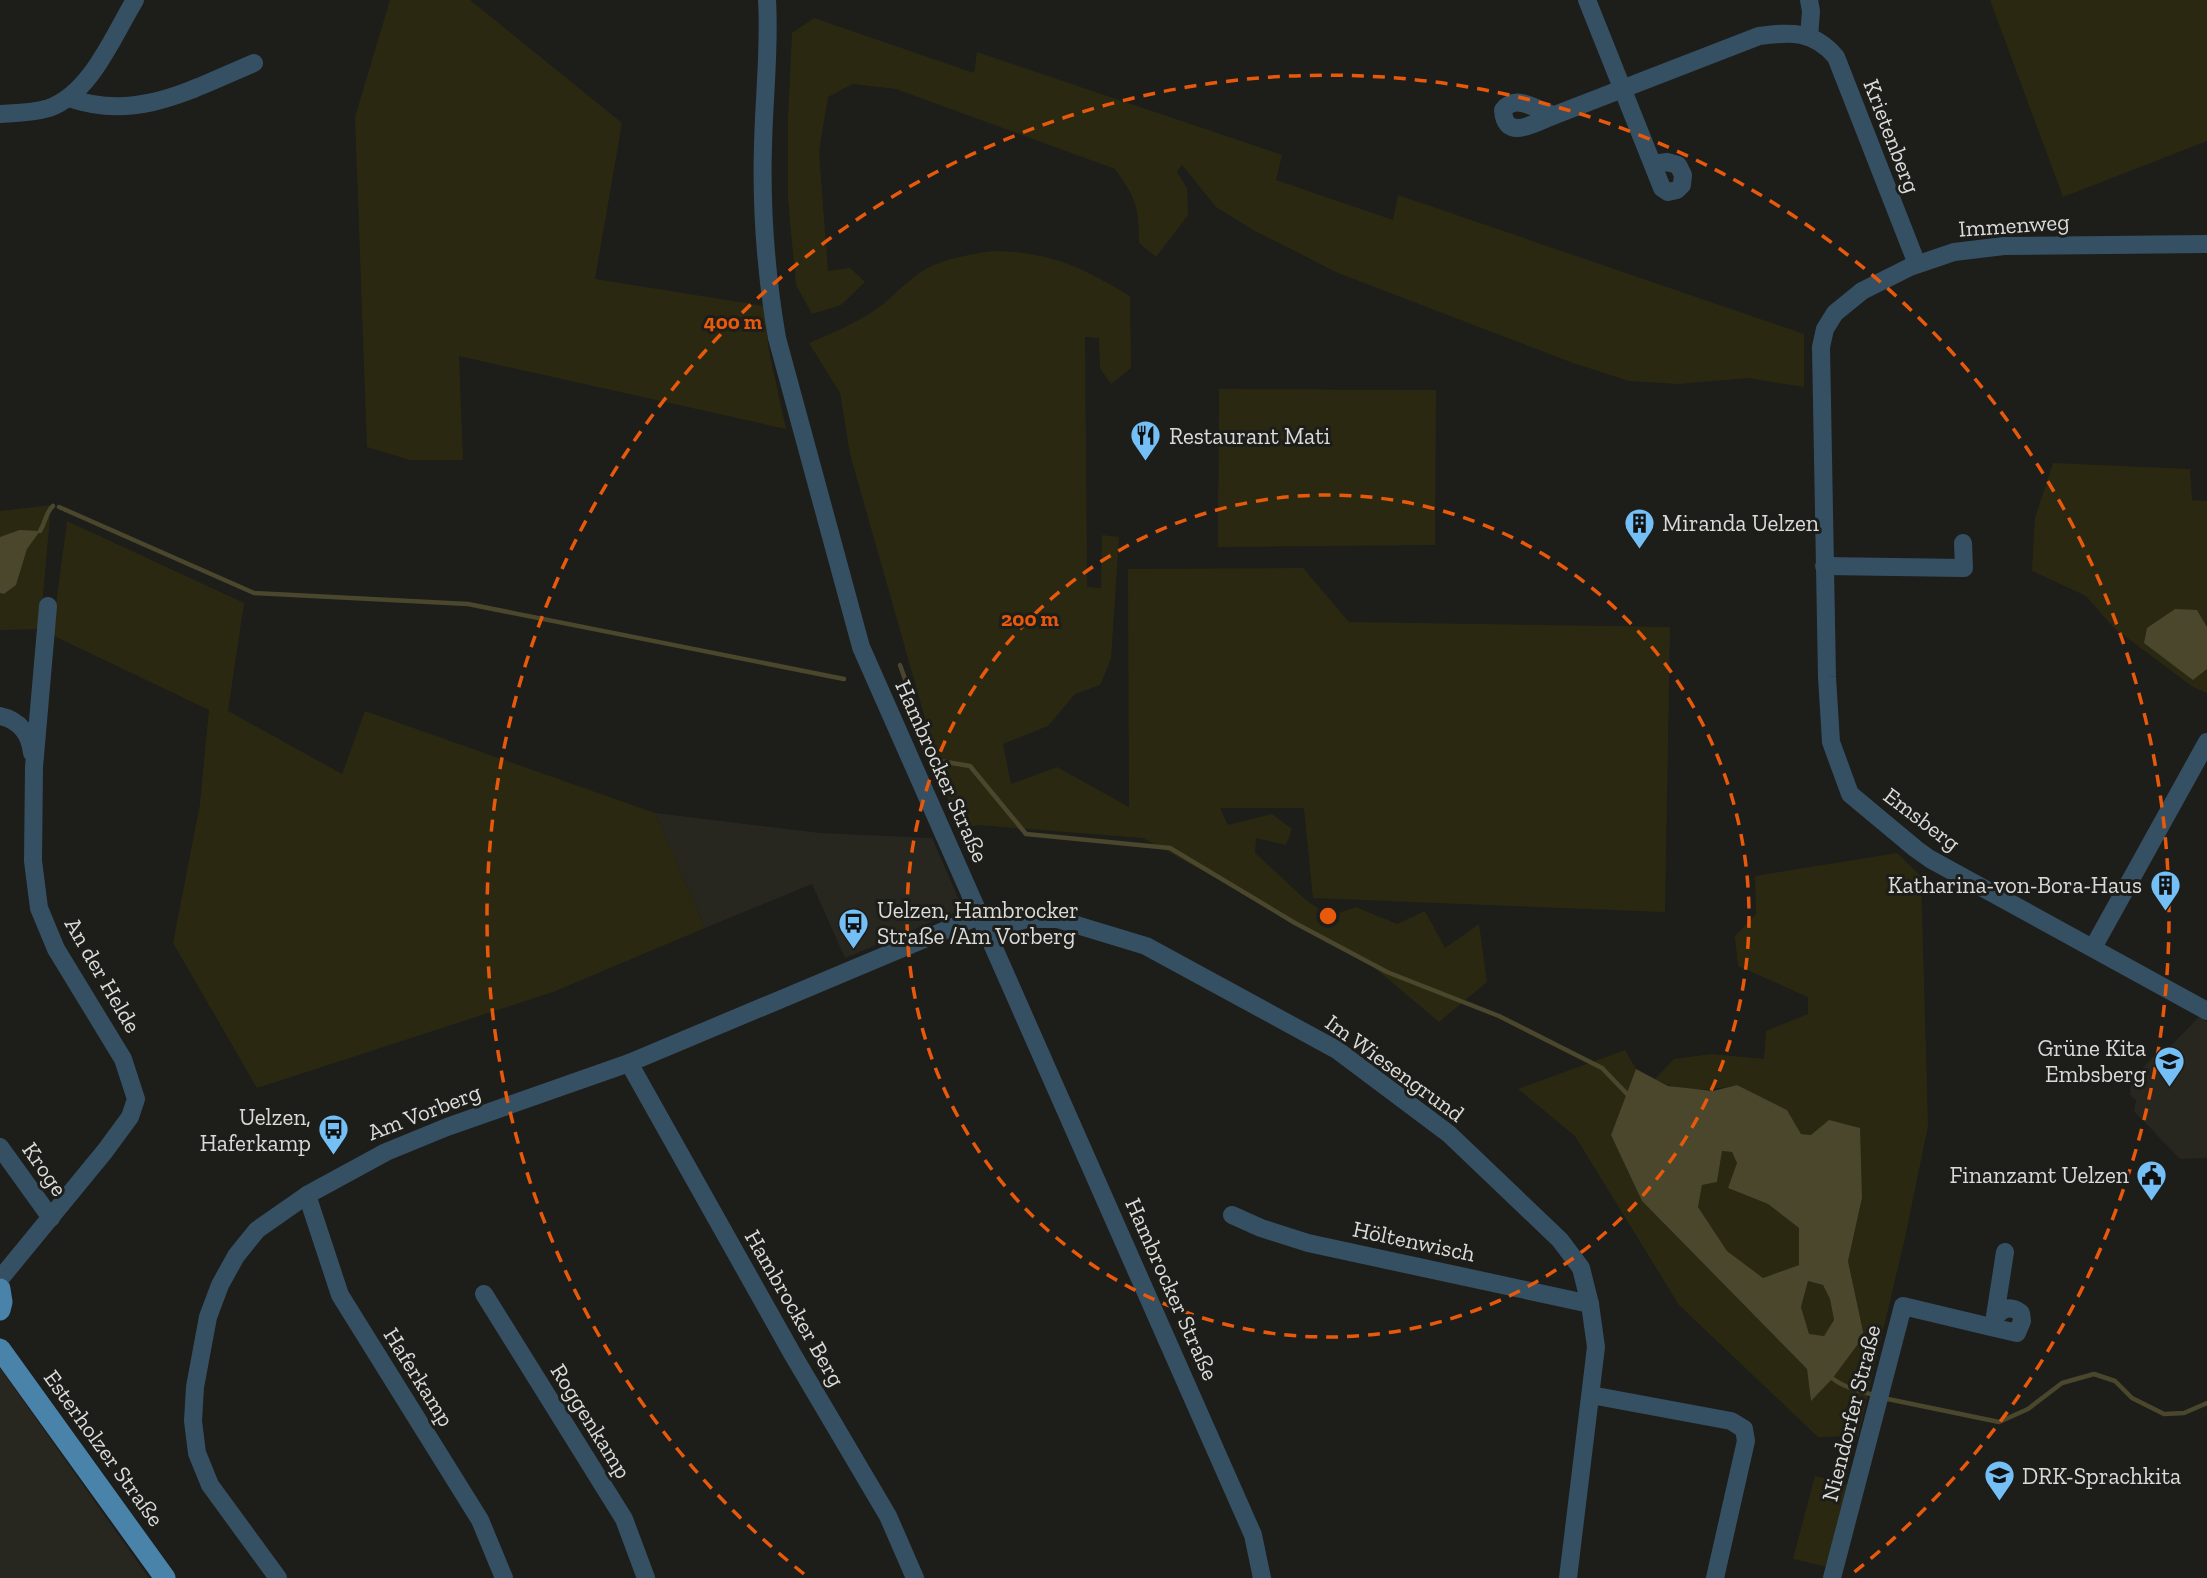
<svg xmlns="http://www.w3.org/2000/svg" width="2207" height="1578" viewBox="0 0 2207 1578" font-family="'Zilla Slab',serif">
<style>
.built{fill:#28271f}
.green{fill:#2b2812}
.water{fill:#4a472d;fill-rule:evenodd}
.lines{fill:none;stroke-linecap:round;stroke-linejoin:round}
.stream{stroke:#4a472d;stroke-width:4.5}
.minor{stroke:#365063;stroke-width:18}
.major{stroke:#4a83aa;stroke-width:21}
.ring{fill:none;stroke:#e8590c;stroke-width:3.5;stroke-dasharray:12 9}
.labels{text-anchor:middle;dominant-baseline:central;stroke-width:6;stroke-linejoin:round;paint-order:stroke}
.street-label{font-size:23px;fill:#dadad8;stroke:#1d1d1a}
.poi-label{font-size:23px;fill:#dadad8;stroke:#1d1d1a;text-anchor:start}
.centre{fill:#e8590c;stroke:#1d1d1a;stroke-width:3.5}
.ring-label{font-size:21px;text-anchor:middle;font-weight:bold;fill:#e8590c;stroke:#1d1d1a;stroke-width:6;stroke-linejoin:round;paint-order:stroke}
</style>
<rect width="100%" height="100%" fill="#1d1d1a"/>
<g class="built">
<path d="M 655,813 L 820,833 L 932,838 L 963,909 L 845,958 L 812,884 L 705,928 Z"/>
<path d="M 2199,1017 L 2207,1022 L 2207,1158 L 2180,1159 L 2134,1111 L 2136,1100 L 2130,1095 L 2131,1080 L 2161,1049 L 2168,1049 Z"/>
<path d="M 0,1368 L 149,1578 L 0,1578 Z"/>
</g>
<g class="green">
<path d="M 390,0 L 470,0 L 622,123 L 595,279 L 764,306 L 769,351 L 786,429 L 459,356 L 463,460 L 410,460 L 367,447 L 355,117 Z"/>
<path d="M 1990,0 L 2207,0 L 2207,141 L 2063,197 Z"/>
<path d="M 814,18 L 974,73 L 977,52 L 1282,155 L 1276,180 L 1393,220 L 1398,195 L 1804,334 L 1804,387 L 1747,378 L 1678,384 L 1629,381 L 1573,363 L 1338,273 L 1253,230 L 1216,207 L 1182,165 L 1177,172 L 1187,188 L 1188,215 L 1156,257 L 1139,243 C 1139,206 1136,199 1115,169 L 896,89 L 853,84 L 828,97 L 819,152 L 828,271 L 850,268 L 865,282 L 841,305 L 812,314 L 796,285 L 788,199 L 788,117 L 792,33 Z"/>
<path d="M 993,251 C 1051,252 1081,267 1130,296 L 1131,368 L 1111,384 L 1100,368 L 1099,338 L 1085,337 L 1087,587 L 1101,588 L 1102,535 L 1119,537 L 1111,659 L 1100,685 L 1075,694 L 1048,726 L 1003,744 L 1011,784 L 1057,767 L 1129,807 L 1128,569 L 1303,568 L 1349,622 L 1670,627 L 1665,912 L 1313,898 L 1304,808 L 1220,808 L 1228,825 L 1272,814 L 1292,829 L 1286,845 L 1256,838 L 1255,853 L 1307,901 L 1330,916 L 1356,907 L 1397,924 L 1425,911 L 1445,948 L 1479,924 L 1487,982 L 1439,1022 L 1369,963 L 1143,838 L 978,825 L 957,831 L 850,454 L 840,393 L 809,343 C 834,332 860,322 882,305 C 899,291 913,274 934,265 C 953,257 973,254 993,251 Z"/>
<path d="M 1219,389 L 1436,390 L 1435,545 L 1218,547 Z"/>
<path d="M 2053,463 L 2190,469 L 2192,500 L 2207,501 L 2207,627 L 2197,610 L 2193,680 L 2207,669 L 2207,693 L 2193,687 L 2114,628 L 2086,596 L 2032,571 L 2035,518 Z"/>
<path d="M 51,505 L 40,629 L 0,630 L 0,593 L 4,594 L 16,585 L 27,549 L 19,530 L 0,537 L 0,511 Z"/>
<path d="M 67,521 L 244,603 L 228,711 L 342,774 L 365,711 L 655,813 L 705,928 L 553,992 L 257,1088 L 173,943 L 200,804 L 209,710 L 52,635 Z"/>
<path d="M 1897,853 L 1921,876 L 1928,1126 L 1905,1238 L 1858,1436 L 1818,1437 L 1679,1305 L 1575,1136 L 1518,1089 L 1625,1050 L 1636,1069 L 1611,1135 L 1642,1201 L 1807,1369 L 1811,1400 L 1864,1336 L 1848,1261 L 1862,1198 L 1811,1135 L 1801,1134 L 1787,1110 L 1737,1085 C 1710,1091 1680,1093 1655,1079 L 1674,1059 L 1711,1054 L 1764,1059 L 1766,1031 L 1808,1014 L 1808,997 L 1738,966 L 1735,936 L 1756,914 L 1755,876 Z"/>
<path d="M 1722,1151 L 1732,1152 L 1737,1163 L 1728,1188 L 1768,1204 L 1799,1228 L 1799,1265 L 1763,1278 L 1727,1251 L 1698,1207 L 1702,1185 L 1717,1182 Z"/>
<path d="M 1808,1281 L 1823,1285 L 1830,1299 L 1834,1320 L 1824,1336 L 1809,1335 L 1801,1307 Z"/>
<path d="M 1815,1476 L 1848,1485 L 1827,1567 L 1793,1559 Z"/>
</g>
<g class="water">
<path d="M 19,530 L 40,531 L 27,549 L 16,585 L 4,594 L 0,593 L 0,537 Z"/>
<path d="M 2175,609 L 2197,610 L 2207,627 L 2207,669 L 2193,680 L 2144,643 L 2147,628 Z"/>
<path d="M 1636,1069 L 1668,1086 L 1713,1091 L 1737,1085 L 1787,1110 L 1801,1134 L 1811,1135 L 1829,1120 L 1860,1128 L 1862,1198 L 1848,1261 L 1864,1336 L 1832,1379 L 1811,1401 L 1807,1369 L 1642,1201 L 1611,1135 ZM 1722,1151 L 1732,1152 L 1737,1163 L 1728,1188 L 1768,1204 L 1799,1228 L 1799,1265 L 1763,1278 L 1727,1251 L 1698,1207 L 1702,1185 L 1717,1182 ZM 1808,1281 L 1823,1285 L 1830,1299 L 1834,1320 L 1824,1336 L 1809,1334 L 1801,1307 Z"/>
</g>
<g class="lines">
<g class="stream">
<path d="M 59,507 L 254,593 L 468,604 L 844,679"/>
<path d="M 40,531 C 46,522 45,513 53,506"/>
<path d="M 900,665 L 934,760 L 970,766 L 1026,834 L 1170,848 L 1295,923 L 1387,972 L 1499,1016 L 1602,1068 L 1629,1096"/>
<path d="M 1829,1375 C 1840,1387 1860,1391 1874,1395"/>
<path d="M 1883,1398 L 1999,1422 L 2028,1409 L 2062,1383 L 2094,1374 L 2115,1381 L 2132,1398 L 2164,1414 L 2184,1413 L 2207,1403"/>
</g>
<g class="minor">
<path d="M 767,0 C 770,48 764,97 763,145 C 761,211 766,274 777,338 L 861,647 L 1253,1535 L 1262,1578"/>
<path d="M 1587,0 L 1662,188 L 1668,192 L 1677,190 L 1682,185 L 1683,175 L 1678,165 L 1667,162 L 1653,164"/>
<path d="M 1809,37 L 1811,11 L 1809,0"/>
<path d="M 69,98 C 137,122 192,89 254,63"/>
<path d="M 0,114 C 16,113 33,113 49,108 C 91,93 113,36 135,0"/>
<path d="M 1555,115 C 1536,122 1505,143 1503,110 C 1517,92 1538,112 1555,115 L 1759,36 C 1791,32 1813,30 1836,57 L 1917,264"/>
<path d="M 2207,244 L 2004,246 L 1954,252 L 1910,267 L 1862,291 L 1835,313 L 1825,329 L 1821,347 L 1827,677 L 1831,742 L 1850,794 L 1916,849 L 1930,859 L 2207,1011"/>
<path d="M 1824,566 L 1964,568 L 1963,543"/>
<path d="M 0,716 C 19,720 30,734 32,753"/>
<path d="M 985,930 L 1027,919 L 1057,919 L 1146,946 L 1337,1050 L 1449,1134 L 1560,1240 L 1581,1268 L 1590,1304 L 1596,1347 L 1568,1578"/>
<path d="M 2094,946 L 2207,742"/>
<path d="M 629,1063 L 793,1355 L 888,1516 L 915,1578"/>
<path d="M 0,1147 L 51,1218"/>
<path d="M 307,1195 L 340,1295 L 480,1520 L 504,1578"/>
<path d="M 1232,1215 L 1261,1228 L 1308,1243 L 1590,1304"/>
<path d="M 0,1279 L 105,1151 L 130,1117 L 136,1099 L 123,1059 L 56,949 L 39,908 L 33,861 L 34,767 L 48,606"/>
<path d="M 484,1294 L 624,1519 L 646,1578"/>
<path d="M 1995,1316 L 2005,1252"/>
<path d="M 1591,1395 L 1731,1421 L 1744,1429 L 1746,1441 L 1715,1578"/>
<path d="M 278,1578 L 210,1485 L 197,1453 L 193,1421 L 195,1387 L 208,1317 L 220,1285 L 236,1256 L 257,1230 L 307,1195 L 386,1152 L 447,1127 L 629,1063 L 979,916"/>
<path d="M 1832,1578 L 1903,1306 L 1991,1327 C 1996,1313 2006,1302 2021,1313 L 2022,1321 L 2017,1333 L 1991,1327"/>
</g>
<g class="major">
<path d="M 0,1289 L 2,1302 L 0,1310"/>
<path d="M 0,1349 L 165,1578"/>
</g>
</g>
<g class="ring">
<circle cx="1328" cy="916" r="421"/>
<path d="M804 1574A841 841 0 1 1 1852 1574"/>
</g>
<defs>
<symbol id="restaurant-pin" viewBox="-11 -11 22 30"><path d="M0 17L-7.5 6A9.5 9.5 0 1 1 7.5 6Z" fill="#74c0f6" stroke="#1d1d1a"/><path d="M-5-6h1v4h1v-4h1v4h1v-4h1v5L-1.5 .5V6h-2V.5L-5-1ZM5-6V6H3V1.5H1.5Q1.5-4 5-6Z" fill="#111"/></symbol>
<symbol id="building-pin" viewBox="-11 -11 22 30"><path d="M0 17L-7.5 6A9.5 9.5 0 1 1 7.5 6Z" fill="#74c0f6" stroke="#1d1d1a"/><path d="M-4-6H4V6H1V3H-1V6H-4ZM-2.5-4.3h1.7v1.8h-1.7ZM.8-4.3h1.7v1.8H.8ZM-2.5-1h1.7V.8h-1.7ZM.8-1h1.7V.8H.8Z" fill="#111"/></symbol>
<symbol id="bus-pin" viewBox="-11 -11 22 30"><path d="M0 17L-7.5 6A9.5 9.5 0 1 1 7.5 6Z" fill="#74c0f6" stroke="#1d1d1a"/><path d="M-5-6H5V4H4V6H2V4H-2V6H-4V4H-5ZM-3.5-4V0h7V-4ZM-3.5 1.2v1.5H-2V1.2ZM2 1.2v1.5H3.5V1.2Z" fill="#111"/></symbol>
<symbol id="school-pin" viewBox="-11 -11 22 30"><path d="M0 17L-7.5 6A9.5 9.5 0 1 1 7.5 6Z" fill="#74c0f6" stroke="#1d1d1a"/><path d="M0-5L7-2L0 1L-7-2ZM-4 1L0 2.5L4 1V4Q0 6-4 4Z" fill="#111"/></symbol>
<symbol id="civic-pin" viewBox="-11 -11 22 30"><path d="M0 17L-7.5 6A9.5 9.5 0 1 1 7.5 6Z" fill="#74c0f6" stroke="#1d1d1a"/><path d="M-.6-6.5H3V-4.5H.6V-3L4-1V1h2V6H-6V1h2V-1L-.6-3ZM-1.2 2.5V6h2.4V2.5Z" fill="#111"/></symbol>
</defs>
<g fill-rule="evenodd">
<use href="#restaurant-pin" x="1128" y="418" width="35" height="47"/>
<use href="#building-pin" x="1622" y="506" width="35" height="47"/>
<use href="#building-pin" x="2148" y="868" width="35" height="47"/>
<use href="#bus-pin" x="836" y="906" width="35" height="47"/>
<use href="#school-pin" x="2152" y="1044" width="35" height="47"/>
<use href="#bus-pin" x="316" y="1112" width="35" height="47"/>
<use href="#civic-pin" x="2134" y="1158" width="35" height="47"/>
<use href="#school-pin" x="1982" y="1458" width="35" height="47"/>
</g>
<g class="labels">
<g class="street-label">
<text transform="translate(1892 136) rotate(69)">Krietenberg</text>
<text transform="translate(2014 225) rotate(-4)">Immenweg</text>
<text transform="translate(942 771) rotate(66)">Hambrocker Straße</text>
<text transform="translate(1922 819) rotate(37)">Emsberg</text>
<text transform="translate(103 975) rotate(60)">An der Helde</text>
<text transform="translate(1395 1068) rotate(36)">Im Wiesengrund</text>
<text transform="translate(424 1112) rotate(-21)">Am Vorberg</text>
<text transform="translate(45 1169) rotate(55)">Kroge</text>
<text transform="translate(1414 1241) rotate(12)">Höltenwisch</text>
<text transform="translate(1172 1289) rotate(66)">Hambrocker Straße</text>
<text transform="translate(795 1308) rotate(60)">Hambrocker Berg</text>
<text transform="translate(419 1377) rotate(58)">Haferkamp</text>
<text transform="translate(1851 1413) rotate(-76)">Niendorfer Straße</text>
<text transform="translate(591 1421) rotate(58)">Roggenkamp</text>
<text transform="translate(104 1448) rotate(54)">Esterholzer Straße</text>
</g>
<g class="poi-label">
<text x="1169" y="436">Restaurant Mati</text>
<text x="1662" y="523">Miranda Uelzen</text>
<text x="2142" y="885" text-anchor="end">Katharina-von-Bora-Haus</text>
<text x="877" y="910">Uelzen, Hambrocker<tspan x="877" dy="26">Straße /Am Vorberg</tspan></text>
<text x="2146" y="1048" text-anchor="end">Grüne Kita<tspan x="2146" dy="26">Embsberg</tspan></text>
<text x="311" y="1117" text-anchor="end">Uelzen,<tspan x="311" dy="26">Haferkamp</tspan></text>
<text x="2129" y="1175" text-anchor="end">Finanzamt Uelzen</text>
<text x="2022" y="1476">DRK-Sprachkita</text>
</g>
</g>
<circle cx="1328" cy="916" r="10" class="centre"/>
<g class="ring-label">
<text x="733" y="329">400 m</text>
<text x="1030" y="626">200 m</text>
</g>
</svg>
